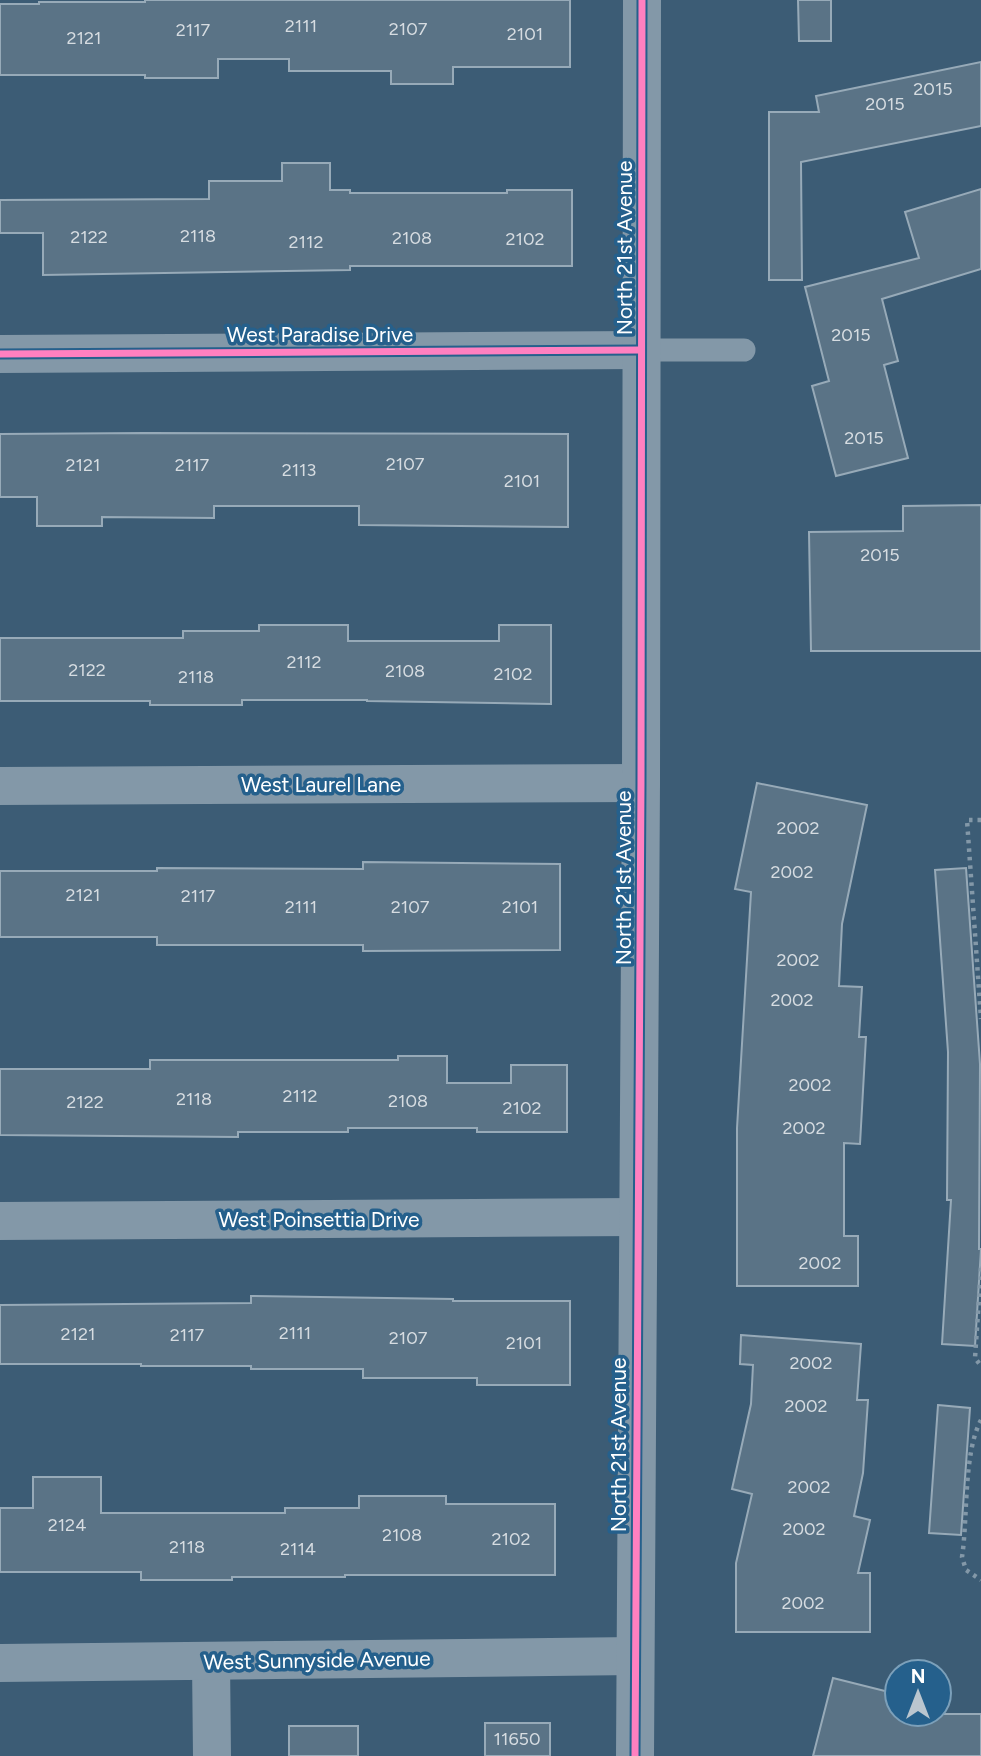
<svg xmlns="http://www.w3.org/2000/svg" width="981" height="1756" viewBox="0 0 981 1756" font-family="Figtree,sans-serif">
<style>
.building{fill:#5a7386;stroke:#97aab8;stroke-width:2}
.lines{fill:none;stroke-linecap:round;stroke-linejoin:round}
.path{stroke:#8398a8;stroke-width:4.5;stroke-dasharray:3.5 5;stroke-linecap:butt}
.service{stroke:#8398a8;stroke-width:23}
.minor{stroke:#8398a8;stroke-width:38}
.cycleway-casing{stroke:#25608c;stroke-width:11}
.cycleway{stroke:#ff80c0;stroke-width:7}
.labels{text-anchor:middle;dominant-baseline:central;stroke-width:7;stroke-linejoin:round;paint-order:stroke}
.number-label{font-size:18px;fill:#d6dce1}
.street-label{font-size:21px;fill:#fff;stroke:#25608c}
</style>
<rect width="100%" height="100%" fill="#3c5c75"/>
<g class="building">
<path d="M 145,0 L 570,0 L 570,67 L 453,67 L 453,84 L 391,84 L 391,71 L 289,71 L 289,59 L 218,59 L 218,78 L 145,78 L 145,75 L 0,75 L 0,4 L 39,4 L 39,2 L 145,2 Z"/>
<path d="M 798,0 L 831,0 L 831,41 L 799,41 Z"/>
<path d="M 981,62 L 981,126 L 801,162 L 802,280 L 769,280 L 769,112 L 819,112 L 816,96 Z"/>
<path d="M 282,163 L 330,163 L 330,190 L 350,190 L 350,193 L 507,193 L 507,190 L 572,190 L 572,266 L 350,266 L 350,270 L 43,275 L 43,233 L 0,233 L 0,200 L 209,199 L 209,181 L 282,181 Z"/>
<path d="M 981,189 L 981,269 L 882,299 L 898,361 L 884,365 L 908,458 L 836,476 L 812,386 L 829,381 L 805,287 L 919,258 L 905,212 Z"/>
<path d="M 145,433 L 568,434 L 568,527 L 359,525 L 359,506 L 214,506 L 214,518 L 102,517 L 102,526 L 37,526 L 37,497 L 0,497 L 0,434 Z"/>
<path d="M 981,505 L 981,651 L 811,651 L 809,532 L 903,531 L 903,506 Z"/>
<path d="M 259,625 L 348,625 L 348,641 L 499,641 L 499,625 L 551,625 L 551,704 L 367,701 L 367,700 L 242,700 L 242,705 L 150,705 L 150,701 L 0,701 L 0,638 L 183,638 L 183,631 L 259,631 Z"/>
<path d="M 757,783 L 867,805 L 842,924 L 839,986 L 862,987 L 859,1037 L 866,1037 L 860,1144 L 844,1143 L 844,1236 L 858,1236 L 858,1286 L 737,1286 L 737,1128 L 751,892 L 735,889 Z"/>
<path d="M 363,862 L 560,864 L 560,950 L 363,951 L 363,945 L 157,945 L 157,937 L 0,937 L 0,871 L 157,871 L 157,868 L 363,869 Z"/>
<path d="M 966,868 L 980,1064 L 979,1249 L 981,1249 L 975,1346 L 942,1344 L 951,1200 L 947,1200 L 948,1052 L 935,870 Z"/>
<path d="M 398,1056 L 447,1056 L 447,1083 L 511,1083 L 511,1065 L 567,1065 L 567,1132 L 477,1132 L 477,1128 L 348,1128 L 348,1132 L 238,1132 L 238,1137 L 0,1135 L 0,1069 L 150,1069 L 150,1060 L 398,1060 Z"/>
<path d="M 251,1296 L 453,1299 L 453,1301 L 570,1301 L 570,1385 L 477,1385 L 477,1378 L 363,1378 L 363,1369 L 251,1369 L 251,1366 L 141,1366 L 141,1364 L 0,1364 L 0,1305 L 251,1303 Z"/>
<path d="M 741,1335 L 861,1344 L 857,1400 L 868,1400 L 863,1473 L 854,1516 L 870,1520 L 858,1573 L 870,1573 L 870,1632 L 736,1632 L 736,1563 L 752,1494 L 732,1489 L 751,1404 L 753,1365 L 740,1364 Z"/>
<path d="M 938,1405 L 970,1408 L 961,1535 L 929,1533 Z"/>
<path d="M 33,1477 L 101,1477 L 101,1513 L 285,1513 L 285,1508 L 359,1508 L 359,1496 L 446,1496 L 446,1504 L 555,1504 L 555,1575 L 345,1575 L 345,1577 L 232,1577 L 232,1580 L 141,1580 L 141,1572 L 0,1572 L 0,1508 L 33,1508 Z"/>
<path d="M 833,1678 L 897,1694 L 897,1714 L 981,1714 L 981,1756 L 813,1756 Z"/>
<rect x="485" y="1723" width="65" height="33"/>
<rect x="289" y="1726" width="69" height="30"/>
</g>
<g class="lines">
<g class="path">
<path d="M 981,820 L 967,820 L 981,1019"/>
<path d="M 981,1268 L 975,1358 L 981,1366"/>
<path d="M 981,1420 C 963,1454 968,1518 962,1557 L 966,1570 L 981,1580"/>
</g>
<path class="service" d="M 641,350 L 744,350"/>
<g class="minor">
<path d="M 0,354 L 641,350"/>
<path d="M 0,786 L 641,783"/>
<path d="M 0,1221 L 637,1217"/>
<path d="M 211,1661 L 212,1756"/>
<path d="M 0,1663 L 635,1656"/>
<path d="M 635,1756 L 641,783 L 642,0"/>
</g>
<defs>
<g id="cycleway">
<path d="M 0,354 L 641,350"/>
<path d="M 635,1756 L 641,783 L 642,0"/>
</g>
</defs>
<use href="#cycleway" class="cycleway-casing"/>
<use href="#cycleway" class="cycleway"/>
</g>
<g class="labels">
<g class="number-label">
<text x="301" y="26">2111</text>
<text x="408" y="29">2107</text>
<text x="193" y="30">2117</text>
<text x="525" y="34">2101</text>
<text x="84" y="38">2121</text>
<text x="933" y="89">2015</text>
<text x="885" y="104">2015</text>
<text x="198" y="236">2118</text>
<text x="89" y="237">2122</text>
<text x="412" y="238">2108</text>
<text x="525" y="239">2102</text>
<text x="306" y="242">2112</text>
<text x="851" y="335">2015</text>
<text x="864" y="438">2015</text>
<text x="405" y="464">2107</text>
<text x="83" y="465">2121</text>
<text x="192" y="465">2117</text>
<text x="299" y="470">2113</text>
<text x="522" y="481">2101</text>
<text x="880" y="555">2015</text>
<text x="304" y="662">2112</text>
<text x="87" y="670">2122</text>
<text x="405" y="671">2108</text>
<text x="513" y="674">2102</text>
<text x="196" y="677">2118</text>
<text x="798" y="828">2002</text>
<text x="792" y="872">2002</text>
<text x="83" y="895">2121</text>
<text x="198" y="896">2117</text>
<text x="301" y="907">2111</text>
<text x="410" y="907">2107</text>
<text x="520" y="907">2101</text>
<text x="798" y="960">2002</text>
<text x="792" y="1000">2002</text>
<text x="810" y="1085">2002</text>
<text x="300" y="1096">2112</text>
<text x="194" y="1099">2118</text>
<text x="408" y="1101">2108</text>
<text x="85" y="1102">2122</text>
<text x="522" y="1108">2102</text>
<text x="804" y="1128">2002</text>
<text x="820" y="1263">2002</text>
<text x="295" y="1333">2111</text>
<text x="78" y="1334">2121</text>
<text x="187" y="1335">2117</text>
<text x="408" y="1338">2107</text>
<text x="524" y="1343">2101</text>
<text x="811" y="1363">2002</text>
<text x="806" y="1406">2002</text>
<text x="809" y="1487">2002</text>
<text x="67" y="1525">2124</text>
<text x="804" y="1529">2002</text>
<text x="402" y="1535">2108</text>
<text x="511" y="1539">2102</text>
<text x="187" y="1547">2118</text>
<text x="298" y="1549">2114</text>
<text x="803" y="1603">2002</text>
<text x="517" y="1739">11650</text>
</g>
<g class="street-label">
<text transform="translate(624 248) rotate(-90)">North 21st Avenue</text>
<text x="320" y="334">West Paradise Drive</text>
<text x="321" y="784">West Laurel Lane</text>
<text transform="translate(623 878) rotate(-90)">North 21st Avenue</text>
<text x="319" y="1219">West Poinsettia Drive</text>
<text transform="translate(618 1445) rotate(-90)">North 21st Avenue</text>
<text transform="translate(317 1660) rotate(-1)">West Sunnyside Avenue</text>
</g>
</g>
<g transform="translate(918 1693)"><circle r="33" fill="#25608c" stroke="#7ca0ba" stroke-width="2"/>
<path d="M0-5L12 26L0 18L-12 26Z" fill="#bbc6cf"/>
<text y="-10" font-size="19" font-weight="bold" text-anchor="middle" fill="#ffffff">N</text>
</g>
</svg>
